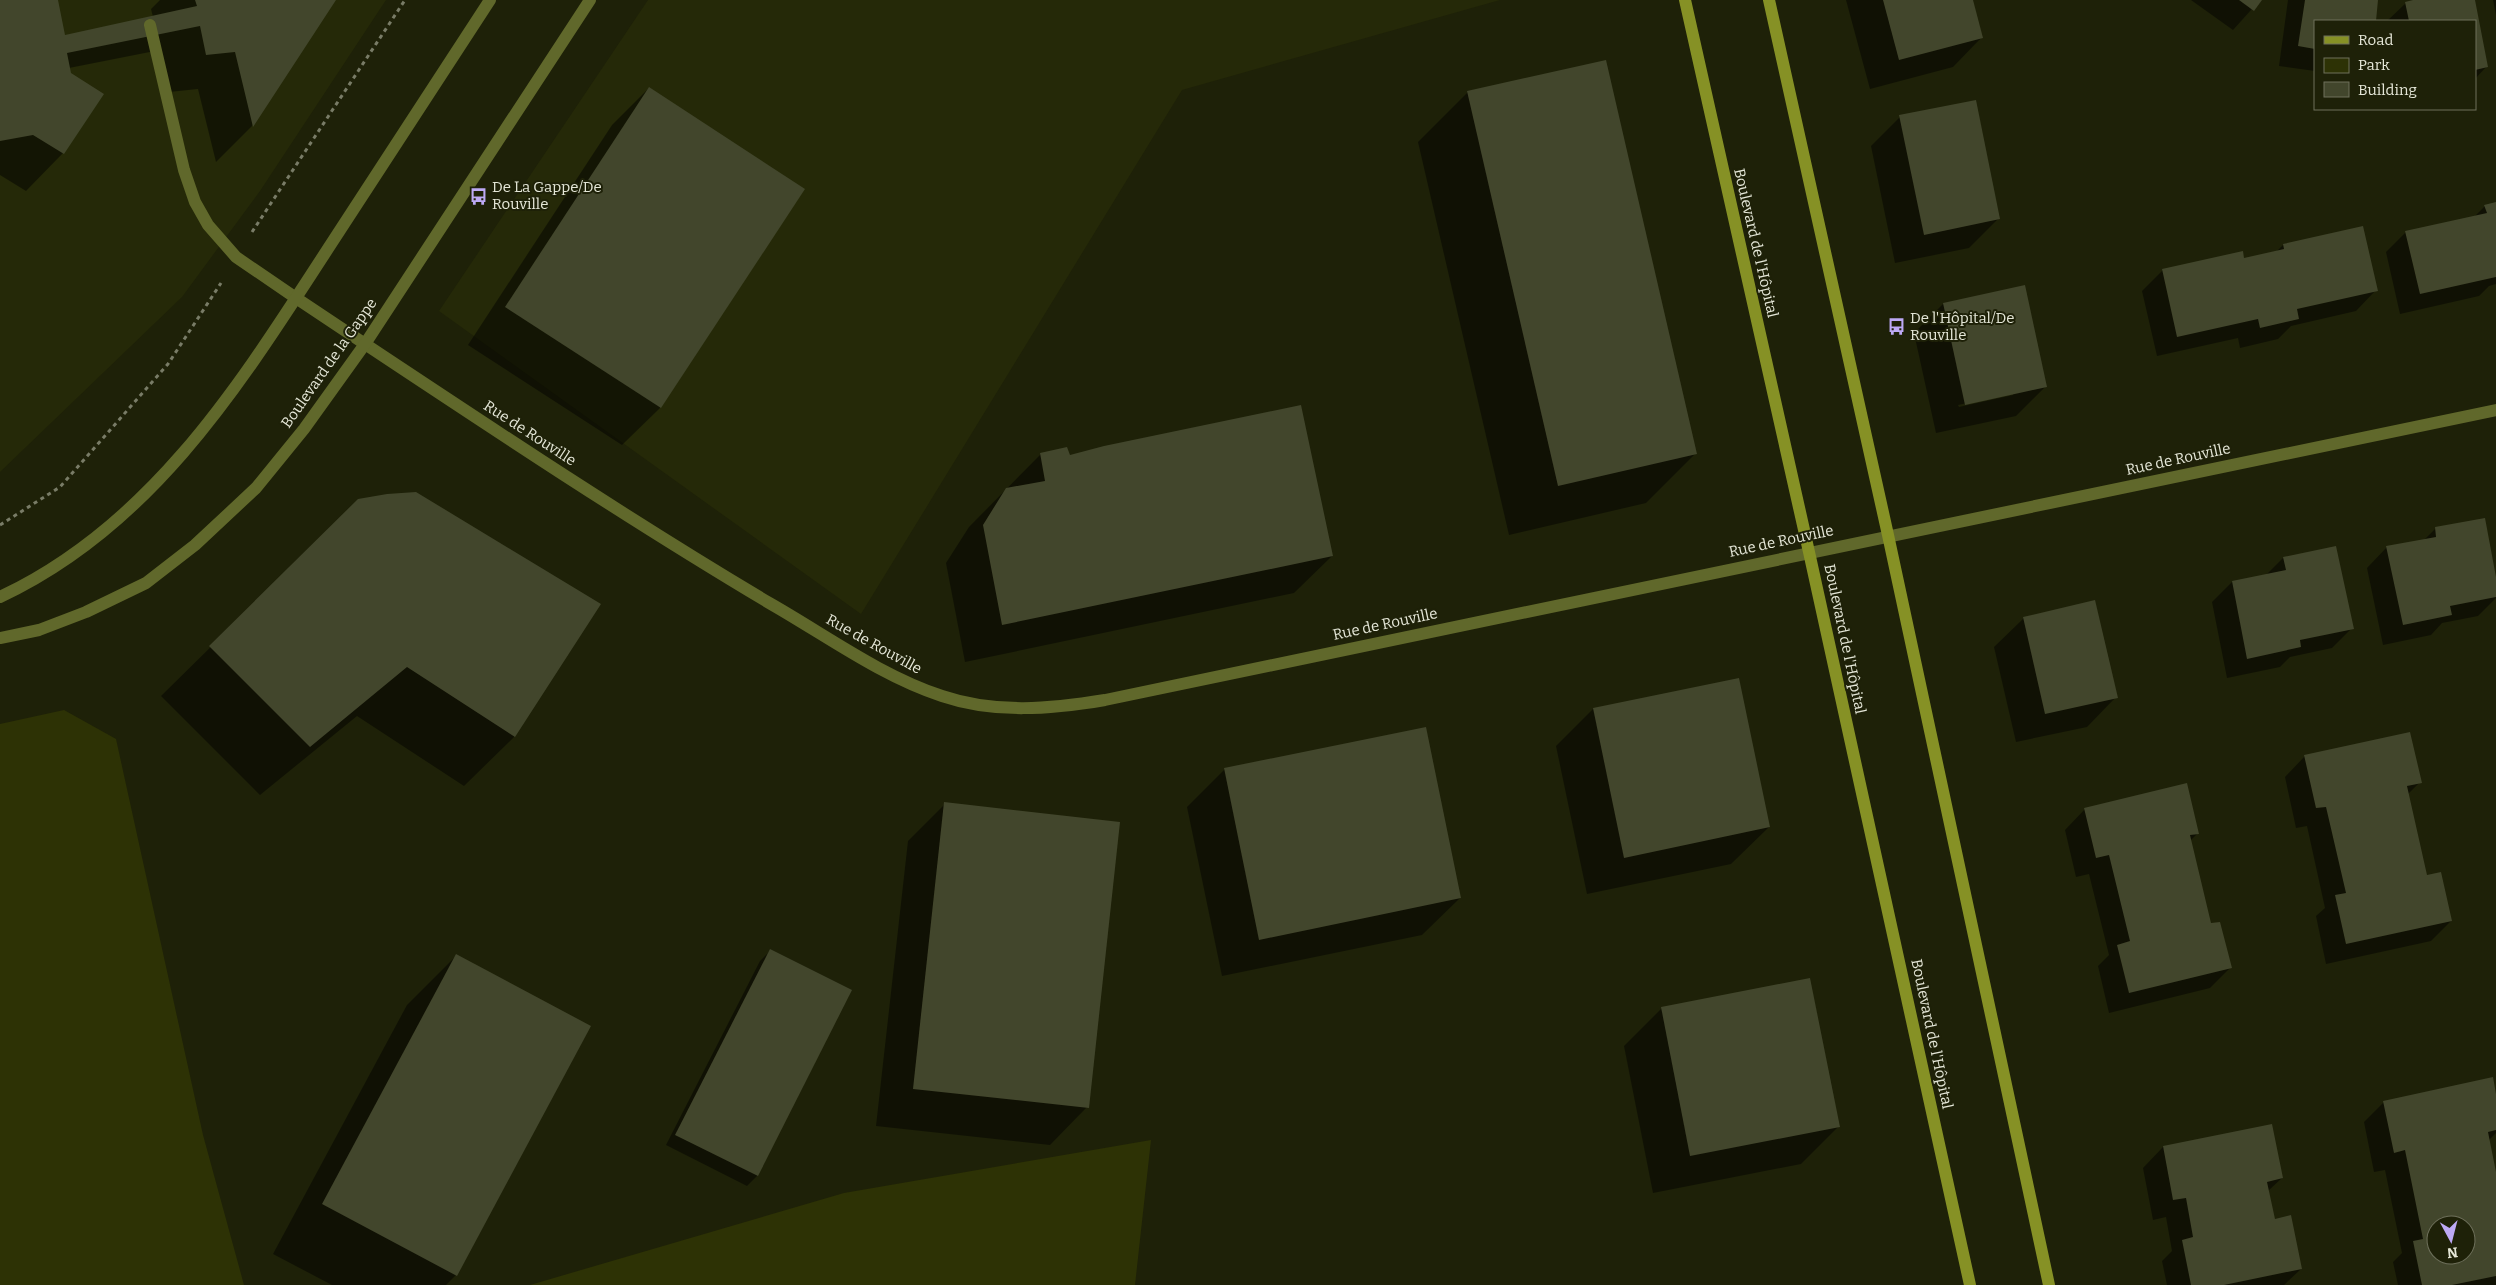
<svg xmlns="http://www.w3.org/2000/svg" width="2496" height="1285" viewBox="0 0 2496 1285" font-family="Bitter,serif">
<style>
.built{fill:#252908}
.green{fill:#2d3205}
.shadow{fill:#0007;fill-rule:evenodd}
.building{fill:#42462c;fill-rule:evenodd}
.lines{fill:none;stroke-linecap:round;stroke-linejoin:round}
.path{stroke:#797c67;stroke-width:3;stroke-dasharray:4 4;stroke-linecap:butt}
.service{stroke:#60682b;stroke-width:12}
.minor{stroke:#60682b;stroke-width:12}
.tertiary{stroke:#60682b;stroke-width:12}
.secondary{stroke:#869125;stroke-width:12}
.labels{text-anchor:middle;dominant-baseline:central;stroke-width:4;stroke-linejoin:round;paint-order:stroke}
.poi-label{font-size:15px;fill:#e5e7d8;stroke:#1e2108;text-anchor:start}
.street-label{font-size:15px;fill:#e5e7d8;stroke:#1e2108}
</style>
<rect width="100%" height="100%" fill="#1e2108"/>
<g class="built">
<path d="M 0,0 L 386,0 L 260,191 L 182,297 L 0,472 Z"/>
<path d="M 648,0 L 1500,0 L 1182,90 L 861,614 L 439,311 Z"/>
</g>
<g class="green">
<path d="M 64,710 L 116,739 L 203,1135 L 244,1285 L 0,1285 L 0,724 Z"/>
<path d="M 1151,1140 L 1135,1285 L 530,1285 L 844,1193 Z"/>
</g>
<g class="shadow">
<path d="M 0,0 L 57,0 L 64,38 L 153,17 L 151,9 L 160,0 L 334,0 L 252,126 L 216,162 L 198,89 L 169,92 L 160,50 L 69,68 L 63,153 L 26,191 L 0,175 Z"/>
<path d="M 1846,0 L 1972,0 L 1982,37 L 1953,67 L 1870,89 Z"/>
<path d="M 2191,0 L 2260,0 L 2233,30 Z"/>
<path d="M 2288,0 L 2377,0 L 2374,21 L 2315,21 L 2315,71 L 2279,66 Z"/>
<path d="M 2420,0 L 2474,0 L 2487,66 L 2475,79 L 2475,21 L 2387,21 L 2406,3 Z"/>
<path d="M 2493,0 L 2496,0 L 2496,15 Z"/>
<path d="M 649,88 L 803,189 L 660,408 L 622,445 L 468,345 L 612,125 Z"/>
<path d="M 1468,92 L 1695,454 L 1646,503 L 1509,535 L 1418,142 Z"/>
<path d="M 1900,117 L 1999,218 L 1969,248 L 1895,263 L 1871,146 Z"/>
<path d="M 2496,203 L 2496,284 L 2489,286 L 2479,296 L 2400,314 L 2386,252 L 2406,232 L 2474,217 L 2485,206 Z"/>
<path d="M 2283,245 L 2376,290 L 2356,311 L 2291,326 L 2278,339 L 2240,348 L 2238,338 L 2157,356 L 2142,291 L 2163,270 L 2244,260 L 2276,252 Z"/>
<path d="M 1943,304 L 2046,386 L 2016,416 L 1936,433 L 1914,333 ZM 2013,393 L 2013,395 L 1959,407 L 1958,405 Z"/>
<path d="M 1041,454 L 1069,457 L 1332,556 L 1294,593 L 965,662 L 946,563 L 969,527 Z"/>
<path d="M 359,501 L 599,604 L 514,737 L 464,786 L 357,716 L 260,795 L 161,696 Z"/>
<path d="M 2435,529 L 2496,584 L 2496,598 L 2478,616 L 2442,623 L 2431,635 L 2383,645 L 2367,568 L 2387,547 L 2424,540 Z"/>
<path d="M 2283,558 L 2352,628 L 2332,648 L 2290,657 L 2280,667 L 2227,678 L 2212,602 L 2232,582 L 2266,575 Z"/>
<path d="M 2024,618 L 2116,697 L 2087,727 L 2016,742 L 1994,647 Z"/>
<path d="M 1593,709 L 1769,827 L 1731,864 L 1587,894 L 1556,746 Z"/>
<path d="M 2305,756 L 2420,782 L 2408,794 L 2426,877 L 2451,921 L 2431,941 L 2326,964 L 2316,916 L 2325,908 L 2307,826 L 2296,828 L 2285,777 Z"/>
<path d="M 1225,769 L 1460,898 L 1422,935 L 1222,976 L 1187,807 Z"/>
<path d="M 945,804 L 1087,1107 L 1050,1145 L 876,1126 L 908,841 Z"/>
<path d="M 2085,809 L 2198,833 L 2190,841 L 2210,925 L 2230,968 L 2210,988 L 2109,1013 L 2098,966 L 2109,955 L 2089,874 L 2076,877 L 2065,830 Z"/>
<path d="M 770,951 L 850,990 L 757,1176 L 747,1186 L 666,1145 L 760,961 Z"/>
<path d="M 456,956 L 456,1275 L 446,1285 L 332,1285 L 273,1254 L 407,1005 Z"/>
<path d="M 1661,1009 L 1838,1127 L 1801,1164 L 1653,1193 L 1624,1046 Z"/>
<path d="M 2496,1100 L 2496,1133 L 2488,1141 L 2496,1178 L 2496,1285 L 2398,1285 L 2393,1262 L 2402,1253 L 2385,1170 L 2374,1172 L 2364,1122 L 2384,1102 ZM 2436,1225 L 2466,1225 L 2466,1255 L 2436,1255 Z"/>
<path d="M 2271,1126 L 2282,1178 L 2268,1191 L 2274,1220 L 2301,1269 L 2284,1285 L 2167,1285 L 2162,1261 L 2172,1251 L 2166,1217 L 2153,1220 L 2143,1168 L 2163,1147 Z"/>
</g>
<g class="building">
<path d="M 0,0 L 58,0 L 65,35 L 197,6 L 195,0 L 336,0 L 253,127 L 235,52 L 206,55 L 200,26 L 67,53 L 71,73 L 104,94 L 64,154 L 33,135 L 0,141 Z"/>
<path d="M 1883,0 L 1973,0 L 1983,38 L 1899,60 Z"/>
<path d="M 2239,0 L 2262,0 L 2254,11 Z"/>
<path d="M 2305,0 L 2378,0 L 2376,21 L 2315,21 L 2315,49 L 2298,46 Z"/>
<path d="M 2413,0 L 2475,0 L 2488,67 L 2475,70 L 2475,21 L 2409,21 L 2405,2 Z"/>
<path d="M 1606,60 L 1697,454 L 1558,486 L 1467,91 Z"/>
<path d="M 649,87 L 805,189 L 661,408 L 505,307 Z"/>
<path d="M 1976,100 L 2000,219 L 1924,235 L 1899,115 Z"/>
<path d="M 2496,202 L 2496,277 L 2420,294 L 2405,231 L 2487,213 L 2484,205 Z"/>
<path d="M 2363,226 L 2378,291 L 2297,309 L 2299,319 L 2260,328 L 2258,319 L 2177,337 L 2162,269 L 2243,251 L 2244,258 L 2284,249 L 2283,244 Z"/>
<path d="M 2025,285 L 2047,387 L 1965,405 L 1943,303 Z"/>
<path d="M 1301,405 L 1333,556 L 1002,625 L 983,525 L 1006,488 L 1045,481 L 1040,453 L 1067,447 L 1070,455 L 1104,446 Z"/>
<path d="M 416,492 L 601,604 L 515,737 L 407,667 L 310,747 L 209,646 L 358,499 L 387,494 Z"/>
<path d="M 2485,518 L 2496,577 L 2496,597 L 2450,606 L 2452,615 L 2403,625 L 2386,546 L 2436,537 L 2435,527 Z"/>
<path d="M 2336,546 L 2354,629 L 2300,640 L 2301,647 L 2247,659 L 2232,581 L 2286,570 L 2283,557 Z"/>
<path d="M 2095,600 L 2118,698 L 2045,714 L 2023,617 Z"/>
<path d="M 1739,678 L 1770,827 L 1624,858 L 1593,708 Z"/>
<path d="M 1426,727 L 1461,898 L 1259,940 L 1224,768 Z"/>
<path d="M 2410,732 L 2422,783 L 2407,786 L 2427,875 L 2441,872 L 2452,921 L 2346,944 L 2335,895 L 2346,893 L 2326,807 L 2316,808 L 2304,755 Z"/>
<path d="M 2187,783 L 2199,834 L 2190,835 L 2211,923 L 2220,922 L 2232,968 L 2129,993 L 2117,945 L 2130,941 L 2109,855 L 2096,858 L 2084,808 Z"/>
<path d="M 944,802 L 1120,822 L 1089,1108 L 913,1089 Z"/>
<path d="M 770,949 L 852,990 L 758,1176 L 675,1135 Z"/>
<path d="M 456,954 L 591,1026 L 457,1276 L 322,1204 Z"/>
<path d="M 1810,978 L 1840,1127 L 1690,1156 L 1661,1007 Z"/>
<path d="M 2493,1077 L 2496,1094 L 2496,1130 L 2488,1132 L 2496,1172 L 2496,1276 L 2452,1285 L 2422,1285 L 2413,1241 L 2423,1239 L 2405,1150 L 2394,1153 L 2383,1101 ZM 2436,1225 L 2466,1225 L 2466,1255 L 2436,1255 Z"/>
<path d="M 2272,1124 L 2283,1178 L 2267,1182 L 2275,1219 L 2291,1215 L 2302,1269 L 2224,1285 L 2191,1285 L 2182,1240 L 2193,1237 L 2186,1198 L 2173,1200 L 2163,1146 Z"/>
</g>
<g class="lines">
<g class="path">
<path d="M 252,232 L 405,0"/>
<path d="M 0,525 L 60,487 L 168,364 L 221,283"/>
</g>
<path class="service" d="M 150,25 L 184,170 L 195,202 L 208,225 L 236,257 L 296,298"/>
<path class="minor" d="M 365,344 C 499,433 633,522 771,604 C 827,636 881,676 942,696 C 995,714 1051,709 1105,700 L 2496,410"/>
<g class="tertiary">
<path d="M 296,298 L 365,344"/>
<path d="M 0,597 C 154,525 242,381 331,244 C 384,162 437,81 490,0"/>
<path d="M 0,638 L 39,630 L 86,612 L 146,583 L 195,545 L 256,488 L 304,429 L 365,344 L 590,0"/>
</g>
<g class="secondary">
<path d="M 1685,0 L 1809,552 L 1970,1285"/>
<path d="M 1769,0 L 1888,535 L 2049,1285"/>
</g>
</g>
<defs>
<symbol id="bus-bare" viewBox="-9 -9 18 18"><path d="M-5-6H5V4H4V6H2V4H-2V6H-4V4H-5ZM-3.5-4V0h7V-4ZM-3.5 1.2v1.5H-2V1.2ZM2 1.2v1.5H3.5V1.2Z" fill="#bda9f5" stroke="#1e2108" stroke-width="2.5" paint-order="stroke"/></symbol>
</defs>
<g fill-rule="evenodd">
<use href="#bus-bare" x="466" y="184" width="25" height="25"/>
<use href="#bus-bare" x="1884" y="314" width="25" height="25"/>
</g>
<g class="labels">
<g class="poi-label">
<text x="492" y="187">De La Gappe/De<tspan x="492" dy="17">Rouville</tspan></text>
<text x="1910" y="318">De l'Hôpital/De<tspan x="1910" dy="17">Rouville</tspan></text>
</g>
<g class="street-label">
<text transform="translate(1756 243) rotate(77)">Boulevard de l'Hôpital</text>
<text transform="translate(329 363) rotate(-55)">Boulevard de la Gappe</text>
<text transform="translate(530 433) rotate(33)">Rue de Rouville</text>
<text transform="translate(2178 459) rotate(-12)">Rue de Rouville</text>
<text transform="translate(1781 541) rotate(-12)">Rue de Rouville</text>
<text transform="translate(1385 624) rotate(-12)">Rue de Rouville</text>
<text transform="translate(1845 639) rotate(78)">Boulevard de l'Hôpital</text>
<text transform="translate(874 644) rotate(29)">Rue de Rouville</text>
<text transform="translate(1932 1034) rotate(78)">Boulevard de l'Hôpital</text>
</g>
</g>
<rect x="2314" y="20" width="162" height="90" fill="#1e2108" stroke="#6e705b"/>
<rect x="2324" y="36" width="25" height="8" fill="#869125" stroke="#6e705b"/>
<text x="2358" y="45" font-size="15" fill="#e5e7d8">Road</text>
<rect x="2324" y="58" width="25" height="15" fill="#2d3205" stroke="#6e705b"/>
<text x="2358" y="70" font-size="15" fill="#e5e7d8">Park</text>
<rect x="2324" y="82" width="25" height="15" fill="#42462c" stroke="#6e705b"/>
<text x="2358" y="95" font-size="15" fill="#e5e7d8">Building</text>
<g transform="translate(2451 1240) rotate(173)"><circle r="24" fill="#1e2108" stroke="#6e705b"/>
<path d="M0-4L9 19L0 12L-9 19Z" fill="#bda9f5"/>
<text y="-8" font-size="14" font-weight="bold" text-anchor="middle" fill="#e5e7d8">N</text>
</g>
</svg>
